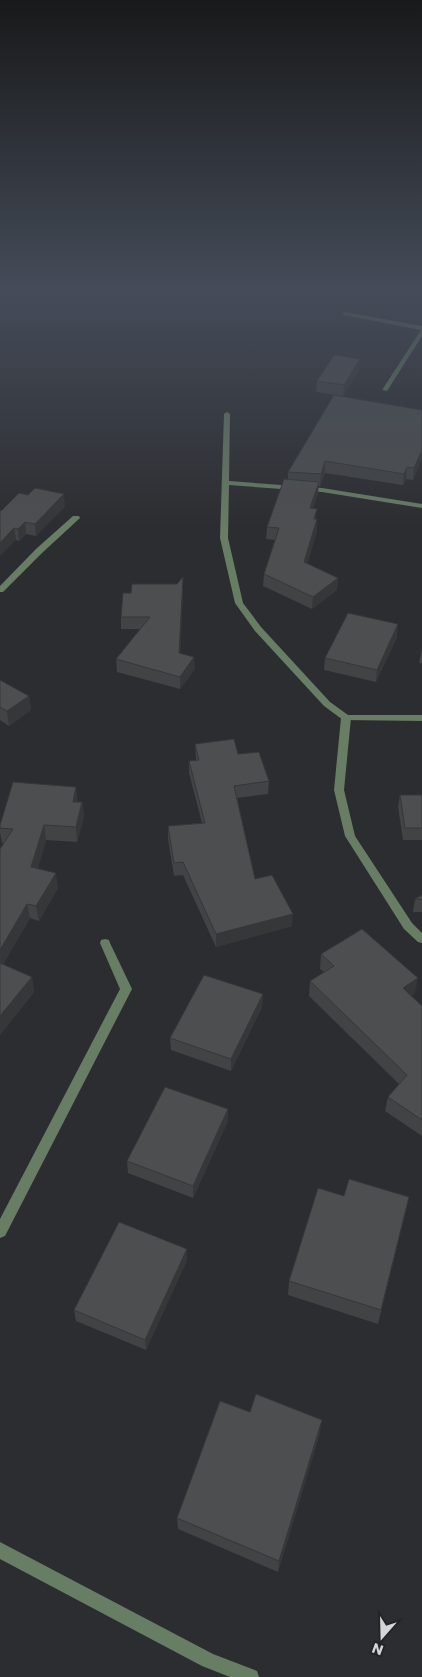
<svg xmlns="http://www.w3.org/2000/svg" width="422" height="1677" viewBox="0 0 422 1677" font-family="Poppins,sans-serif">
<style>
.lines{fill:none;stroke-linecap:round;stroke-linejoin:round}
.service{fill:#677d64;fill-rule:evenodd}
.minor{fill:#677d64;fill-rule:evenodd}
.wall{fill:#414345}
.shaded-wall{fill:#353738}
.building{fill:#4c4e50;stroke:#353738}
</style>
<rect width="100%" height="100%" fill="#2c2d30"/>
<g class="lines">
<g class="service">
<path d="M 345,312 L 422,326 L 422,336 L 387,391 L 382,390 L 421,330 L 343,315 L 343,313 Z"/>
<path d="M 346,715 L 351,718 L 344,790 L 355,836 L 412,923 L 422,933 L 422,943 L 418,942 L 404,929 L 345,836 L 334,790 L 341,718 Z"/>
</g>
<g class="minor">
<path d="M 227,412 L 230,414 L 229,481 L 322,488 L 422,504 L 422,508 L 322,492 L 229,485 L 228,538 L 243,603 L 261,627 L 330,702 L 348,715 L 422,715 L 422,721 L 343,720 L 324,706 L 255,631 L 235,603 L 220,538 L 224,414 Z"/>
<path d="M 73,516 L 79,516 L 80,518 L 42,553 L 3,592 L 0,592 L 0,586 L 36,549 Z"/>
<path d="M 105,939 L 109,940 L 110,943 L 132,989 L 5,1236 L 0,1238 L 0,1219 L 120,989 L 100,943 L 101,940 Z"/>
<path d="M 0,1542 L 213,1654 L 257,1671 L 259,1677 L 230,1677 L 202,1666 L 0,1559 Z"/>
</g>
</g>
<g class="wall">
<path d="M 360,359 L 359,370 L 343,396 L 316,392 L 317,381 Z"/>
<path d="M 422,410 L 422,458 L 413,480 L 406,479 L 403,485 L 325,473 L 320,486 L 318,486 L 318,494 L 313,508 L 316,519 L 317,531 L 307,564 L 338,578 L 337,590 L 312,609 L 263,586 L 264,574 L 275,540 L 266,539 L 267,527 L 288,479 L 288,472 Z"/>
<path d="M 65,506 L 36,536 L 26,534 L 19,541 L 16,540 L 0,510 Z"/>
<path d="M 183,589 L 180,653 L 195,669 L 180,689 L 117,672 L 116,659 L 140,629 L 121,629 L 121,617 L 131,593 Z"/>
<path d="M 397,637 L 376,682 L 324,670 L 325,658 Z"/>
<path d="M 422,648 L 422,663 L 419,663 Z"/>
<path d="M 0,680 L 29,696 L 31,710 L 9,726 L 0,720 Z"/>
<path d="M 195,744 L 238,754 L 269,781 L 268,794 L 237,798 L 255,879 L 292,926 L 216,947 L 183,875 L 174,876 L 168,839 L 168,826 L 202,823 L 189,773 L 189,761 L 196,760 Z"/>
<path d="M 400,795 L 422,795 L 422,840 L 403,840 L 398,807 Z"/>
<path d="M 78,802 L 82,802 L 84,817 L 77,842 L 46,840 L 38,868 L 58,888 L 39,921 L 30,918 L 3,964 L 32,977 L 34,992 L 0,1035 L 4,843 L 2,843 L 0,833 L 0,825 Z"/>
<path d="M 422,895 L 422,912 L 413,912 L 415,899 Z"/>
<path d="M 321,954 L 415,993 L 411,996 L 422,1006 L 422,1136 L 385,1111 L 388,1097 L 399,1084 L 309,996 L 310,981 L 324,972 L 320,969 Z"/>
<path d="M 263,994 L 262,1007 L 231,1071 L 171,1050 L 170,1038 Z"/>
<path d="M 228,1109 L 228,1121 L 193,1198 L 128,1173 L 127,1161 Z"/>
<path d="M 344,1196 L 409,1197 L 378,1324 L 288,1295 L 289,1281 Z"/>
<path d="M 187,1260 L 146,1350 L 76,1321 L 74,1310 Z"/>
<path d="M 250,1412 L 320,1433 L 278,1572 L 178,1529 L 177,1518 Z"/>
</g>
<g class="shaded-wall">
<path d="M 360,359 L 359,370 L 343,396 L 344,385 Z"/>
<path d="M 422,450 L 422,458 L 413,480 L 414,468 Z"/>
<path d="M 325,461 L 325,473 L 320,486 L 321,474 Z"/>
<path d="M 407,467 L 406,479 L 403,485 L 404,474 Z"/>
<path d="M 319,482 L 318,494 L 310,520 L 310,508 Z"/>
<path d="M 64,494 L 65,506 L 36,536 L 35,524 Z"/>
<path d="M 317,519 L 317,531 L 303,575 L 304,562 Z"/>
<path d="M 25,522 L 26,534 L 19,541 L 18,529 Z"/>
<path d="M 14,528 L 16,540 L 0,556 L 0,543 Z"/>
<path d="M 183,577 L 183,589 L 180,665 L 179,653 Z"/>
<path d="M 338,578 L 337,590 L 312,609 L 313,597 Z"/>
<path d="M 398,624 L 397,637 L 376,682 L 377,670 Z"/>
<path d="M 194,657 L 195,669 L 180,689 L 180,677 Z"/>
<path d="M 29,696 L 31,710 L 9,726 L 7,711 Z"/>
<path d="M 76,787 L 78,802 L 73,802 Z"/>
<path d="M 82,802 L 84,817 L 77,842 L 76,827 Z"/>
<path d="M 44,825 L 46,840 L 34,882 L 31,867 Z"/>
<path d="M 56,873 L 58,888 L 39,921 L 36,906 Z"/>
<path d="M 27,904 L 30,918 L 0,970 L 0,950 Z"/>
<path d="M 293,914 L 292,926 L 216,947 L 216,934 Z"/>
<path d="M 32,977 L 34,992 L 0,1035 L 0,1016 Z"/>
<path d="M 418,978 L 415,993 L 400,1003 L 403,988 Z"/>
<path d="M 263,994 L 262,1007 L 231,1071 L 231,1059 Z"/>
<path d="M 228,1109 L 228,1121 L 193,1198 L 193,1186 Z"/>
<path d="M 187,1249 L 187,1260 L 146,1350 L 145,1340 Z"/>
<path d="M 322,1420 L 320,1433 L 278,1572 L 279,1561 Z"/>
</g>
<g class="building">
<path d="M 334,355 L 360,359 L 344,385 L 317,381 Z"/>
<path d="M 334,395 L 422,410 L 422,450 L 414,468 L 407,467 L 404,474 L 325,461 L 321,474 L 288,472 Z"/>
<path d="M 284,479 L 319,482 L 310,508 L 317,509 L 314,519 L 317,519 L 304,562 L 338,578 L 313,597 L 264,574 L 279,528 L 267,527 Z"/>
<path d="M 35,488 L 64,494 L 35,524 L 25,522 L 18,529 L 14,528 L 0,543 L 0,510 L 1,511 L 19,493 L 28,495 Z"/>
<path d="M 183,577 L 179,653 L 194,657 L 180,677 L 116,659 L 150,617 L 121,617 L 123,593 L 131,593 L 132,584 L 177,584 Z"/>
<path d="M 348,613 L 398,624 L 377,670 L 325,658 Z"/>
<path d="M 0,680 L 29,696 L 7,711 L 0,707 Z"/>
<path d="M 234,739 L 238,754 L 259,752 L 269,781 L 234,786 L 255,879 L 272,875 L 293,914 L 216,934 L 183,862 L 174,863 L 168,826 L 205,823 L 189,761 L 199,760 L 195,744 Z"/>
<path d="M 13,782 L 76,787 L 73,802 L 82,802 L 76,827 L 44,825 L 31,867 L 56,873 L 36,906 L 27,904 L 0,950 L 0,849 L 13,829 L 0,828 L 0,825 Z"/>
<path d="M 400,795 L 422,795 L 422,828 L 405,828 Z"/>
<path d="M 422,895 L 422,899 L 415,899 Z"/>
<path d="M 362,929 L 418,978 L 403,988 L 422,1006 L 422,1120 L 388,1097 L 407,1075 L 310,981 L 334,966 L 321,954 Z"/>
<path d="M 0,963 L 32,977 L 0,1016 Z"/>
<path d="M 204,975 L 263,994 L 231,1059 L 170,1038 Z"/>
<path d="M 165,1087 L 228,1109 L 193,1186 L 127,1161 Z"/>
<path d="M 349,1179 L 409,1197 L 381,1310 L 289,1281 L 318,1188 L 344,1196 Z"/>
<path d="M 119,1222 L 187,1249 L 145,1340 L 74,1310 Z"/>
<path d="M 256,1394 L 322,1420 L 279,1561 L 177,1518 L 220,1401 L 250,1412 Z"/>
</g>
<linearGradient id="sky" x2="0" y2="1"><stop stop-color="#18191a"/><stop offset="0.55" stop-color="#454c59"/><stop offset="1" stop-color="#454c59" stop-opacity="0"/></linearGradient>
<rect width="422" height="528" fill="url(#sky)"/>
<g transform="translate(382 1637) rotate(200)" stroke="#232426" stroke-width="4" paint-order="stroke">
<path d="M0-4L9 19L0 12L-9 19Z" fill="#d4d5d6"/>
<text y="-8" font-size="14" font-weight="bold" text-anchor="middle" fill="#d4d5d6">N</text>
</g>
</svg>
